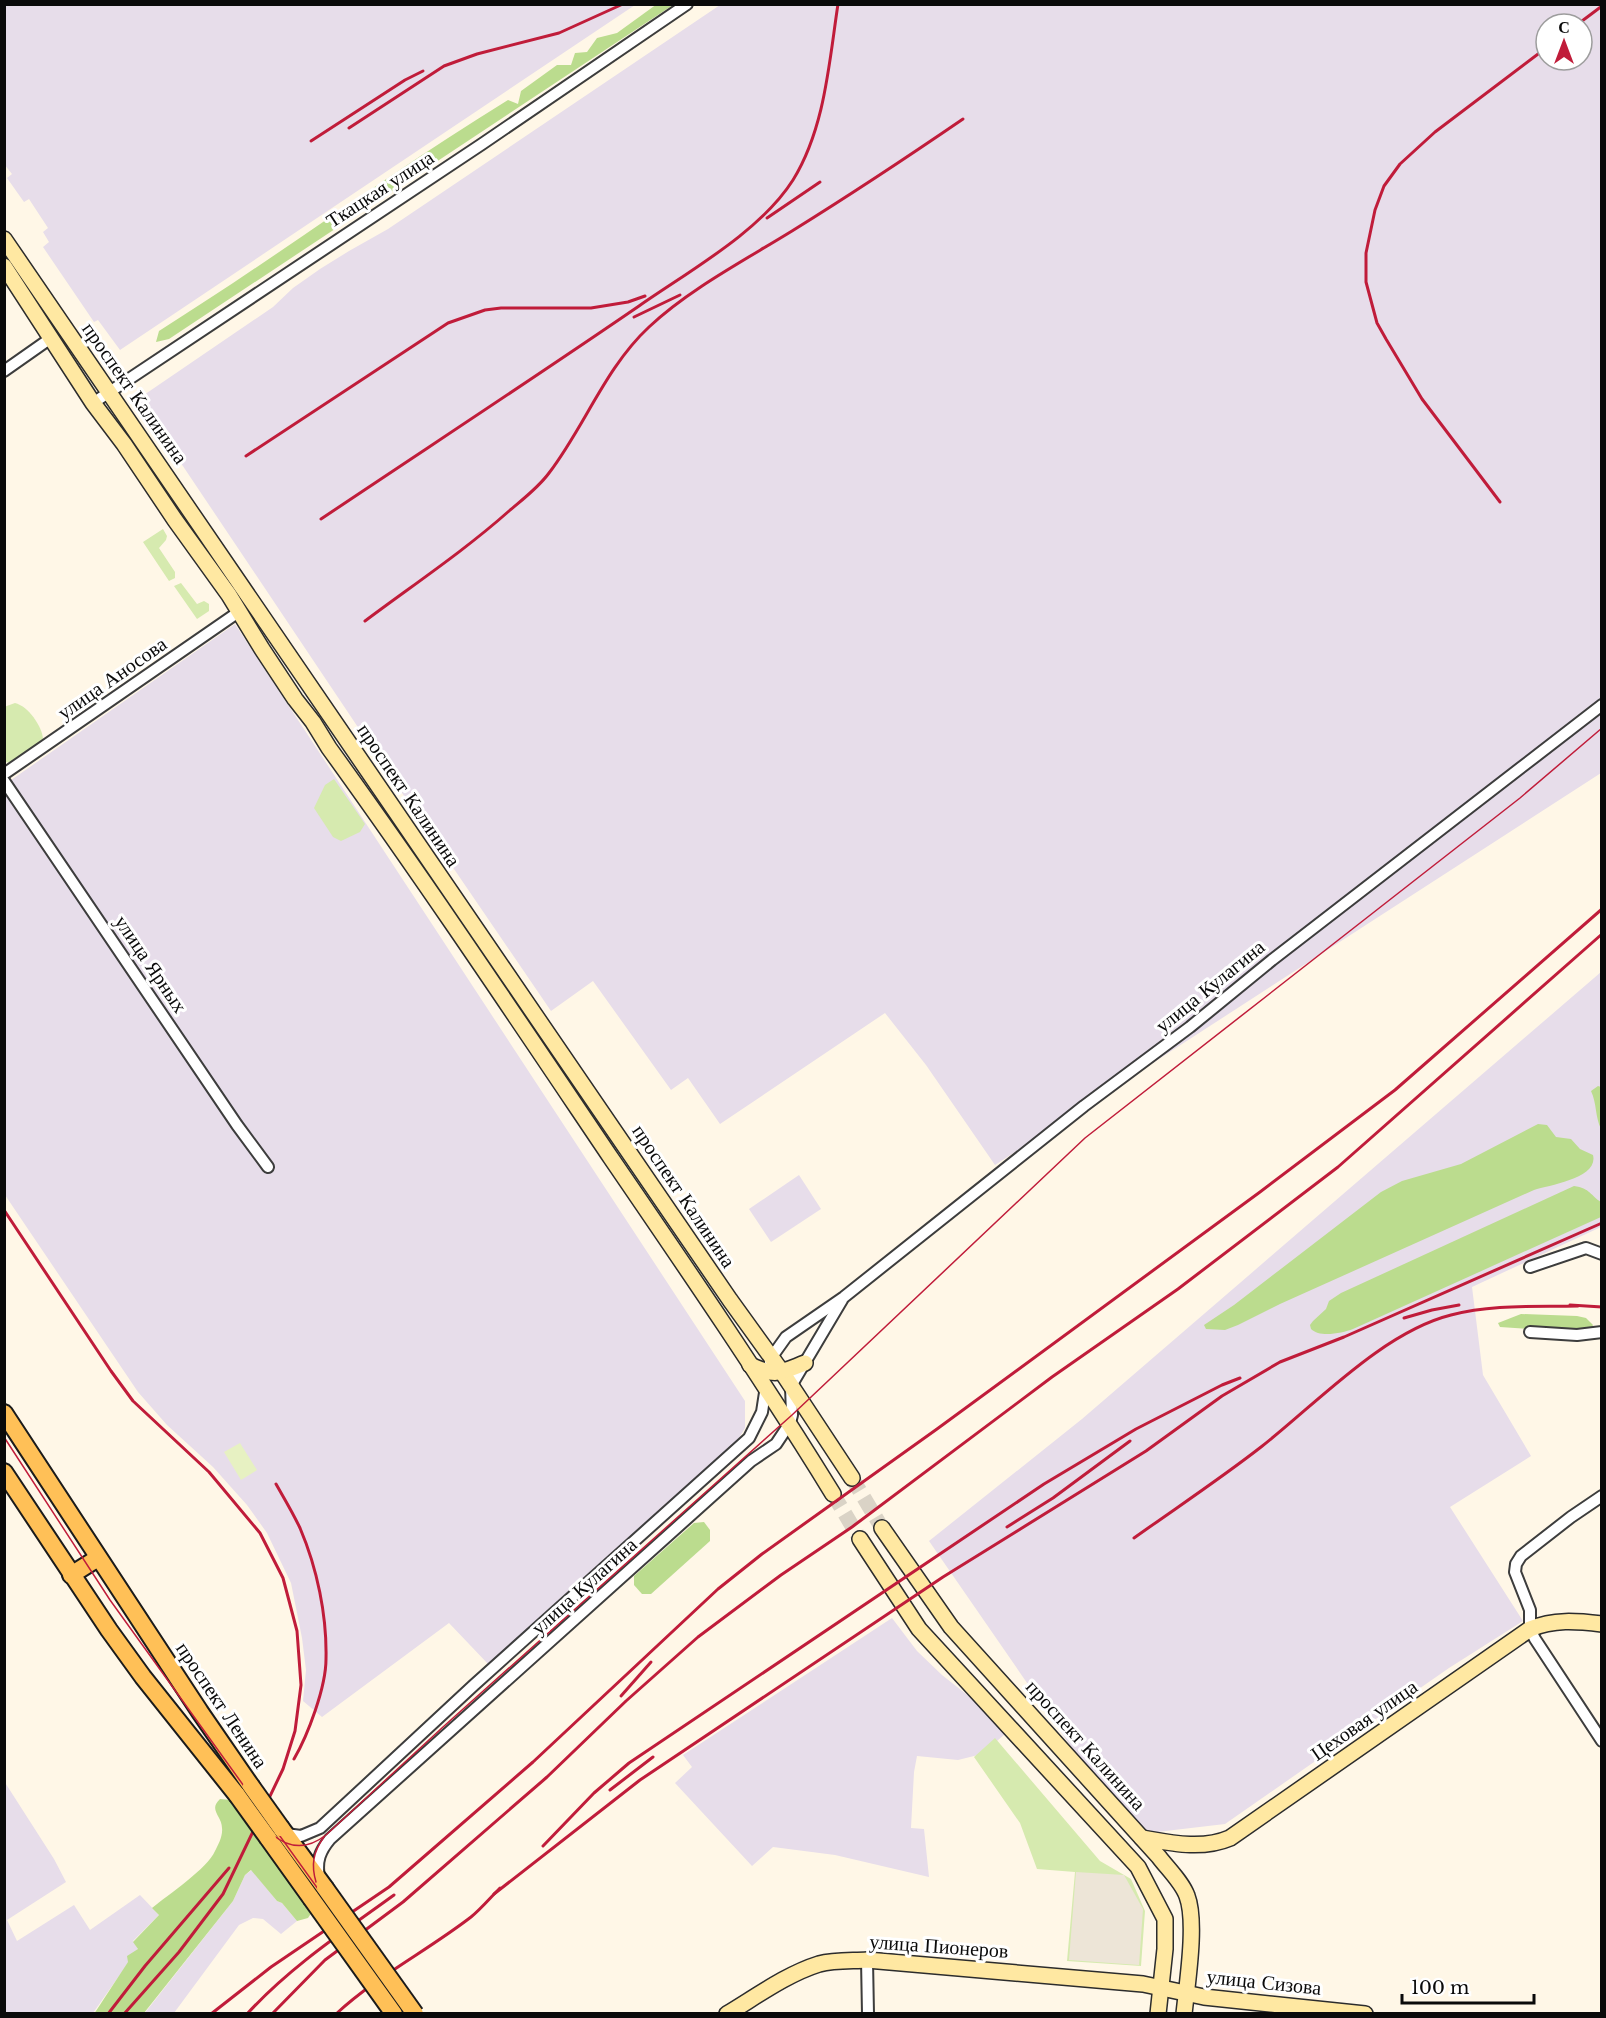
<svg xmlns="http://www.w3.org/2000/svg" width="1606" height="2018" viewBox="0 0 1606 2018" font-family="'Libre Baskerville',serif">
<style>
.industrial{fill:#e7ddea;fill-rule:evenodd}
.green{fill:#d6eaaf}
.forest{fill:#bbdc8e}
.pitch{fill:#e7f1c2}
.plaza{fill:#ede5d7}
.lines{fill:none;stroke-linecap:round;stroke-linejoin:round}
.secondary-tunnel{stroke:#dad3c6;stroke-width:15;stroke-dasharray:15 8;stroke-linecap:butt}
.street-casing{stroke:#3d3d3d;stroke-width:14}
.secondary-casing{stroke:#2c2c2c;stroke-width:18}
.primary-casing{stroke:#1b1b1b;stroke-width:20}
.street{stroke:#fff;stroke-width:10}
.secondary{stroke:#ffe8a2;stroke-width:15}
.primary{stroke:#ffc057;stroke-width:16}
.tram{stroke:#c01c3a;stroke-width:1.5}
.rail{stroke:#c01c3a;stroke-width:3}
.primary-bridge-casing{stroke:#1b1b1b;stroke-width:20;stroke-linecap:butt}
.primary-bridge{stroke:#ffc057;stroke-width:16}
.labels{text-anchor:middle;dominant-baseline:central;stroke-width:6;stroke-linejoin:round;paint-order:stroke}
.street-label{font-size:20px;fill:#0a0a0a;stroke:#fff}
</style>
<rect width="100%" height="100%" fill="#fff7e7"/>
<g class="industrial">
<path d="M 4,5 L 5,4 L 635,5 L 120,350 L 98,320 L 94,322 L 43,247 L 49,242 L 43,232 L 48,228 L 29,199 L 24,202 L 7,178 L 12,174 L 4,164 Z"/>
<path d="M 720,5 L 1601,5 L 1601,773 L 995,1165 L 926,1065 L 885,1013 L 720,1124 L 688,1078 L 671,1090 L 593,981 L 551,1011 L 398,787 L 138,399 L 273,307 L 293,288 L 320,269 L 349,251 L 388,229 ZM 1546,24 L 1582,24 L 1582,60 L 1546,60 Z"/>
<path d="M 235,624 L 745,1401 L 745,1428 L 739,1438 L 614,1554 L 489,1665 L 449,1623 L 322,1717 L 303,1701 L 306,1670 L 302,1638 L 291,1583 L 267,1533 L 247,1505 L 213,1467 L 167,1425 L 138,1392 L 5,1195 L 4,785 Z"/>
<path d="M 1601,972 L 1601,1227 L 1472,1287 L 1483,1375 L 1531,1456 L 1450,1507 L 1523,1621 L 1449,1668 L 1225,1824 L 1140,1834 L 1092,1777 L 929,1541 L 1082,1419 Z"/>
<path d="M 799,1175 L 821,1209 L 771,1242 L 749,1209 Z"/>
<path d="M 892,1618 L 917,1651 L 942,1675 L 985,1709 L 1005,1734 L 982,1754 L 958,1760 L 917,1756 L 914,1772 L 911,1828 L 924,1829 L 929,1877 L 835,1855 L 773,1847 L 752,1866 L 675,1783 L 692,1767 L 683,1755 Z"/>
<path d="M 4,1781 L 54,1859 L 66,1882 L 7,1920 L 17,1941 L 74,1905 L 90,1930 L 140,1895 L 159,1915 L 133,1941 L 138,1949 L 93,2013 L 5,2013 Z"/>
<path d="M 252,1870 L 277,1901 L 282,1903 L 297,1921 L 281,1934 L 263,1919 L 253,1918 L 239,1925 L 174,2013 L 144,2014 L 233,1901 L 245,1875 Z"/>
</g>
<g class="green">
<path d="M 163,529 L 167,536 L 166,540 L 159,548 L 175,572 L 175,578 L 169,581 L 143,542 Z"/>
<path d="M 181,583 L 197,604 L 204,601 L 209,604 L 209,611 L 197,619 L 174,586 Z"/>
<path d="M 15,703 C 28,706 42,726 43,739 L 11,763 L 5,762 L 4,707 Z"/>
<path d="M 334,779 L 365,824 L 360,832 L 341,841 L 333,837 L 314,808 L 325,785 Z"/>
<path d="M 995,1738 L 1100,1861 L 1131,1879 L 1145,1911 L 1141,1966 L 1067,1961 L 1075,1872 L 1037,1869 L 1020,1823 L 974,1757 Z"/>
</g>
<g class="forest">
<path d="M 657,4 L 673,5 L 169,339 L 156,342 L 159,331 C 277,257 389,173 508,100 L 518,104 L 521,91 L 557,65 L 571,65 L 575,53 L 587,52 L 597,38 L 617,33 Z"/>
<path d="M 1598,1086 L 1601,1087 L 1601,1129 C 1595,1117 1597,1104 1591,1091 Z"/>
<path d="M 1538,1124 L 1547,1125 L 1556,1137 L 1571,1139 L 1580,1149 L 1593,1155 C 1599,1178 1550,1185 1534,1190 L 1280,1304 L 1238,1325 L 1225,1330 L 1206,1329 L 1204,1325 L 1234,1305 L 1381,1192 L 1402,1181 L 1461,1164 Z"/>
<path d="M 1574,1186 C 1590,1188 1591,1196 1601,1202 L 1601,1217 L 1353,1329 C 1342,1333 1320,1338 1311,1329 L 1310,1325 L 1313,1321 L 1326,1309 L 1329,1301 L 1341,1293 Z"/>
<path d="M 1521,1314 L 1577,1316 L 1586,1318 L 1593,1325 L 1591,1329 L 1564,1331 L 1500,1327 L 1498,1323 Z"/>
<path d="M 704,1522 L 710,1530 L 710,1541 L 651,1594 L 642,1594 L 634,1585 L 634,1576 L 694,1523 Z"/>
<path d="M 220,1799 L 231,1800 L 312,1912 L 308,1918 L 297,1921 L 282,1903 L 277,1901 L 251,1870 L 245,1875 L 233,1901 L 144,2013 L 94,2014 L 128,1962 L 127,1956 L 138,1949 L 133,1942 L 159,1915 L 152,1908 C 168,1895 208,1868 215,1851 C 218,1845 223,1836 222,1828 C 222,1816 208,1810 220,1799 Z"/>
</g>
<path class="pitch" d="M 240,1443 L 257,1470 L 241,1480 L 224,1452 Z"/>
<path class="plaza" d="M 1076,1872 L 1124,1875 L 1143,1909 L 1139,1965 L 1069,1960 Z"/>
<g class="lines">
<g class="secondary-tunnel">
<path d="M 852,1478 L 882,1528"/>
<path d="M 833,1494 L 860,1539"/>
</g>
<defs>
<g id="street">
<path d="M 4,371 L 51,338"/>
<path d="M 93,403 L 482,144 L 687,4"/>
<path d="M 4,774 L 240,611"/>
<path d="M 4,781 L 237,1125 L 268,1167"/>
<path d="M 1530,1267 L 1586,1248 L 1602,1254"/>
<path d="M 1530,1332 L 1577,1335 L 1602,1332"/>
<path d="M 770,1362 L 771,1358 L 786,1337 L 844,1297 L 1084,1106 L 1190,1027 L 1272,960 L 1602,705"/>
<path d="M 1602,1496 L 1571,1517 L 1521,1556 L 1516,1564 L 1515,1572 L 1530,1610 L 1530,1629 L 1535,1639 L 1602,1741"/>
<path d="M 286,1834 L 301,1836 L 320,1828 L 474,1685 L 749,1438 L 762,1412 L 766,1386"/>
<path d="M 319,1877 C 316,1861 320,1851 330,1839 L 751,1461 L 776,1444 L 790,1423 L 792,1415 L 791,1386 L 842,1300"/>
<path d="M 867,1960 L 868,2014"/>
</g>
<g id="secondary">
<path d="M 4,239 L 730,1300 L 782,1372 L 852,1478"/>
<path d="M 4,266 L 93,403 L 124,444 L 175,520 L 229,595 L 262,649 L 295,699 L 313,722 L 329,748 C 426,882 518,1020 611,1158 C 687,1269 763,1380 833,1494"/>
<path d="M 750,1365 C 776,1377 779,1373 805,1363"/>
<path d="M 882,1528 L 951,1627 L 1159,1857 C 1168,1869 1182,1882 1187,1896 C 1197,1922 1187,1984 1184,2014"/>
<path d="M 860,1539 L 919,1629 L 1138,1867 L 1165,1919 L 1165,1949 L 1158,2014"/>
<path d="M 1142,1838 C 1171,1843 1202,1850 1230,1838 L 1530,1629 C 1554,1619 1576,1621 1602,1624"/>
<path d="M 727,2014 C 757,1996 787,1974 819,1964 C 834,1960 851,1961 867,1960 L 1143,1984 L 1204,1997 L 1365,2014"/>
</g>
<g id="primary">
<path d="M 4,1413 L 200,1712 L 251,1786"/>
<path d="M 4,1472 L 109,1630 L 143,1677 L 237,1795"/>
<path d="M 71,1575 L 98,1558"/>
<path d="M 281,1828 L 325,1888"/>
<path d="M 268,1838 L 311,1898"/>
</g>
</defs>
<use href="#street" class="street-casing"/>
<use href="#secondary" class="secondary-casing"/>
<use href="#primary" class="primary-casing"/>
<use href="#street" class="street"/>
<use href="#secondary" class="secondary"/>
<use href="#primary" class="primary"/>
<g class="tram">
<path d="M 4,1437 L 110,1600 L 408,2014"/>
<path d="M 273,1835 C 290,1849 308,1849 326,1835 L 443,1727 L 792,1415 L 1085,1138 L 1520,798 L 1602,728"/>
<path d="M 316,1882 C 311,1865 313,1852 324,1837"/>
</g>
<g class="rail">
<path d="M 1578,24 L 1602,6"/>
<path d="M 349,128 L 444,66 L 477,54 L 559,33 L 623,4"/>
<path d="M 311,141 L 405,80 L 423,71"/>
<path d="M 767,218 L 820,182"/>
<path d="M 634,317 L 680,295"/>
<path d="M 246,456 L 448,323 L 485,310 L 501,308 L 591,308 L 628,302 L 645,296"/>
<path d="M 1500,502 L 1422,399 L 1386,339 L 1377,323 L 1366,282 L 1366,253 L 1375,210 L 1384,186 L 1400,164 L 1435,132 L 1546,48"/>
<path d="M 321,519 C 427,448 534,378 639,306 C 689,271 760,232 793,180 C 825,128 829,63 838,4"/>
<path d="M 365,621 C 413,585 464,551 509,511 C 523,499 538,488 549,473 C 585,426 605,368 649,327 C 688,290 745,260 792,231 C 850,195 906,158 963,119"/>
<path d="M 4,1210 L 111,1371 L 133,1401 L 209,1472 L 260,1533 L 283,1578 L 297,1631 L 301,1685 L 295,1731 L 283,1769 L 223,1894 L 179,1952 L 124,2014"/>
<path d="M 1570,1305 L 1602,1307"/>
<path d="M 1404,1318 L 1432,1310 L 1459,1305"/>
<path d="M 276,1484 C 284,1498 293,1513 300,1528 C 317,1568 327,1615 326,1659 C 326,1687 308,1735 294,1759"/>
<path d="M 1007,1527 L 1053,1498 L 1130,1441"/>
<path d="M 1134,1538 C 1176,1508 1220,1479 1261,1447 C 1316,1404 1383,1332 1451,1315 C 1492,1304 1536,1307 1578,1306"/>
<path d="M 621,1696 L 651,1662"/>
<path d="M 610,1790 L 653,1757"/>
<path d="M 543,1846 L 594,1793 L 629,1763 L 1044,1484 L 1136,1429 L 1222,1385 L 1240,1378"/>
<path d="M 494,1894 L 640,1780 L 943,1577 L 1146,1451 L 1222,1396 L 1280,1362 L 1344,1337 L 1602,1223"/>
<path d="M 108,2014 L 145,1966 L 229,1868"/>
<path d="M 211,2014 L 271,1967 L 389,1887 L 533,1762 L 718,1589 L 762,1554 L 937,1429 L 1260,1192 L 1395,1090 L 1602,909"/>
<path d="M 247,2014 C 290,1967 343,1932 394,1895"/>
<path d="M 272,2014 L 325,1960 L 403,1902 L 547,1777 L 626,1701 L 698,1637 L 781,1575 L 852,1527 L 1052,1377 L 1178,1289 L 1338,1167 L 1602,934"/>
<path d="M 336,2014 C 377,1976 427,1951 471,1917 C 481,1909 490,1898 500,1888"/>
</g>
<defs>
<g id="primary-bridge">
<path d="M 251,1786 L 281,1828"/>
<path d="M 237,1795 L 268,1838"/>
<path d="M 325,1888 L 415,2014"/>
<path d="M 311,1898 L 394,2014"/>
</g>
</defs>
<use href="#primary-bridge" class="primary-bridge-casing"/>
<use href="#primary-bridge" class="primary-bridge"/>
</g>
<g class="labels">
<g class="street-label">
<text transform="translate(380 189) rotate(-33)">Ткацкая улица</text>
<text transform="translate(135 393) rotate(55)">проспект Калинина</text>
<text transform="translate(112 678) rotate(-35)">улица Аносова</text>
<text transform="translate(409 795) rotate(56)">проспект Калинина</text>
<text transform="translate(151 964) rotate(56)">улица Ярных</text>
<text transform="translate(1210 986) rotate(-39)">улица Кулагина</text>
<text transform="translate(684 1196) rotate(56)">проспект Калинина</text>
<text transform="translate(584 1586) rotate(-42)">улица Кулагина</text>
<text transform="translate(222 1705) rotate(56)">проспект Ленина</text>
<text transform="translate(1364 1720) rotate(-35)">Цеховая улица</text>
<text transform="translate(1086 1745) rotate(48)">проспект Калинина</text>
<text transform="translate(939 1946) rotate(4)">улица Пионеров</text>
<text transform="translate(1264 1982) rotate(6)">улица Сизова</text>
</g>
</g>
<rect width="1606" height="2018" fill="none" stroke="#0a0a0a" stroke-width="12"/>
<g transform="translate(1564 42)"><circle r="28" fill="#ffffff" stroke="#9d9d9d" stroke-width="1.5"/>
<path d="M0-4.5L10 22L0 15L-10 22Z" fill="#c01c3a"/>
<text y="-9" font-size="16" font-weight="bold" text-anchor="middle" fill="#0a0a0a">С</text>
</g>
<path d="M1402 1994v9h132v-9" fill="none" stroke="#0a0a0a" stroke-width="3"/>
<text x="1411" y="1994" font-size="18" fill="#0a0a0a" stroke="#ffffff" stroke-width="4.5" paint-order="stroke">100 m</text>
</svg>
